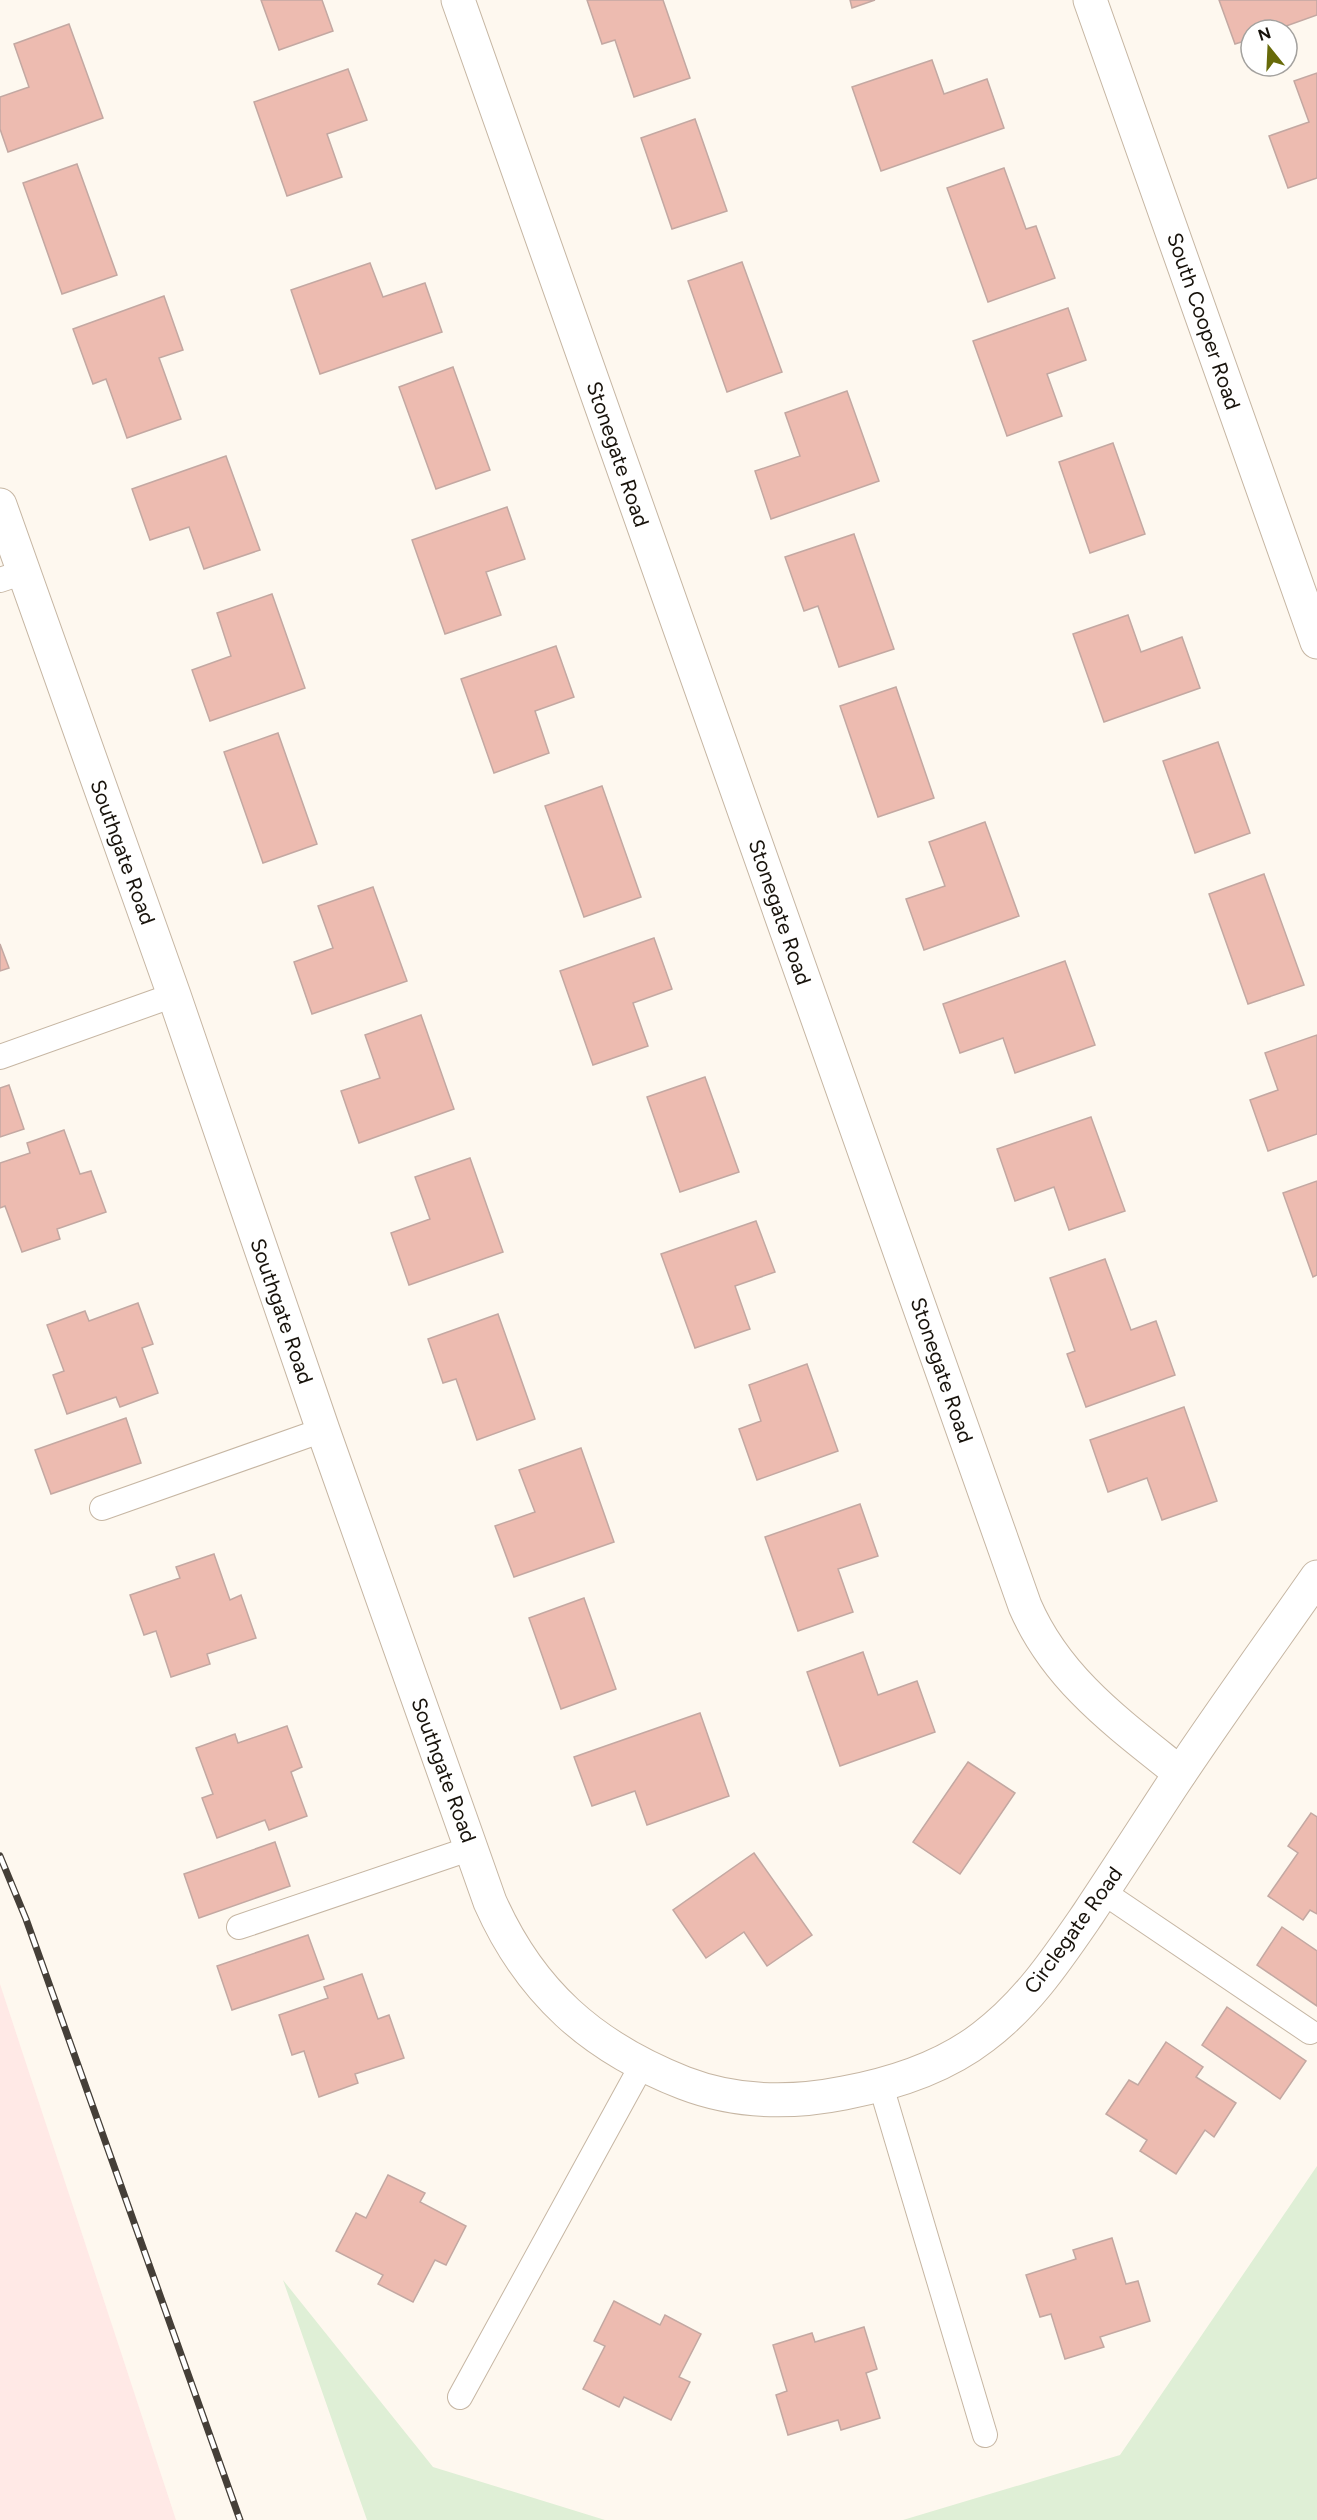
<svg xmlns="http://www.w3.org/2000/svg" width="1317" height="2520" viewBox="0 0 1317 2520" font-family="Figtree,sans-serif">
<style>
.industrial{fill:#ffe9e6}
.green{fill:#dfefd6}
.building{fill:#edbbb0;stroke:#c3a8a2;stroke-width:1.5}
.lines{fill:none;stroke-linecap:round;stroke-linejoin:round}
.service-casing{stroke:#c6b6a3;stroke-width:26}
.minor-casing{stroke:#c6b6a3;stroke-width:35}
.service{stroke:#fff;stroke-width:24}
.minor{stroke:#fff;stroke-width:33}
.rail-casing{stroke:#453f38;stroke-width:7}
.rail{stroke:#fff;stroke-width:4.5;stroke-dasharray:14;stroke-linecap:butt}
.labels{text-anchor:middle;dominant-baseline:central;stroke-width:5;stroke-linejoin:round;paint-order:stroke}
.street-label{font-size:21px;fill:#18130c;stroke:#fff}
</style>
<rect width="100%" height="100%" fill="#fef8ef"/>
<path class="industrial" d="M 0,1984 L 176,2520 L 0,2520 Z"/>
<g class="green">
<path d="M 1317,2166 L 1317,2520 L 903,2520 L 1120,2455 Z"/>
<path d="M 283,2280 L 433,2467 L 605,2520 L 367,2520 Z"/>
</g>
<g class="building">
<path d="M 261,0 L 322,0 L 333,31 L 279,50 Z"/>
<path d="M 587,0 L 663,0 L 690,78 L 634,97 L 615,40 L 602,44 Z"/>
<path d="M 850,0 L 875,0 L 852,8 Z"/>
<path d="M 1219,0 L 1317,0 L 1317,15 L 1275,30 L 1251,30 L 1251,39 L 1235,44 Z"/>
<path d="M 69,24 L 103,118 L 8,152 L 0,129 L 0,97 L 29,87 L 14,44 Z"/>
<path d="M 932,60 L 944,94 L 987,79 L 1004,128 L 881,171 L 852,87 Z"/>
<path d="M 348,69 L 367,120 L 327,134 L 342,177 L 287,196 L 254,102 Z"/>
<path d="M 1317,73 L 1317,178 L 1288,188 L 1269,136 L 1309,122 L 1294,81 Z"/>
<path d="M 695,119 L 727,211 L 672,229 L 641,138 Z"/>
<path d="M 77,164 L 117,275 L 62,294 L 23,183 Z"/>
<path d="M 1004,168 L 1026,229 L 1036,226 L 1055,278 L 988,302 L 947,188 Z"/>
<path d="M 742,262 L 782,372 L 727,392 L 688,281 Z"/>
<path d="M 370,263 L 383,297 L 425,283 L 442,332 L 320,374 L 291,290 Z"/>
<path d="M 164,296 L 183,350 L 159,358 L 181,419 L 127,438 L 106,379 L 93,384 L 73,329 Z"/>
<path d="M 1068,308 L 1086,360 L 1047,374 L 1062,416 L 1007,436 L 973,341 Z"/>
<path d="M 453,367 L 490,470 L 436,489 L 399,387 Z"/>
<path d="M 847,391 L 879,481 L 771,519 L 755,471 L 800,456 L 785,413 Z"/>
<path d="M 1113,443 L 1145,534 L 1090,553 L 1059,462 Z"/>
<path d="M 226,456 L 260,550 L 204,569 L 189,527 L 150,540 L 132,489 Z"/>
<path d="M 507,507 L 525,559 L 486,572 L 501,615 L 445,634 L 412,540 Z"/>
<path d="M 854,534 L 894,649 L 839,667 L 818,606 L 804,611 L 785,557 Z"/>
<path d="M 272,594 L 305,688 L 210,721 L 192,670 L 231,656 L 217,613 Z"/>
<path d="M 1128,615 L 1141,652 L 1182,637 L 1200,688 L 1104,722 L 1073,634 Z"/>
<path d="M 556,646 L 574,697 L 535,711 L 549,753 L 494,773 L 461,679 Z"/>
<path d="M 896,687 L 934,798 L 878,817 L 840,706 Z"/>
<path d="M 278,733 L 317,844 L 263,863 L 224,752 Z"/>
<path d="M 1218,742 L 1250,833 L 1195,853 L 1163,761 Z"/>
<path d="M 602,786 L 641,897 L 584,917 L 545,806 Z"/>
<path d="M 985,822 L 1019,916 L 924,950 L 906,899 L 945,886 L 929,842 Z"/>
<path d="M 1264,874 L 1304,985 L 1248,1004 L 1209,894 Z"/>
<path d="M 373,887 L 407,981 L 312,1014 L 294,962 L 333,948 L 318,906 Z"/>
<path d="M 654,938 L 672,989 L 633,1003 L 648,1046 L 593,1065 L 560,971 Z"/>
<path d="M 0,944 L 9,968 L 0,971 Z"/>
<path d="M 1065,961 L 1095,1045 L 1015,1073 L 1003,1038 L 960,1053 L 943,1004 Z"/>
<path d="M 421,1015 L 454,1109 L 359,1143 L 341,1091 L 380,1078 L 365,1035 Z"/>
<path d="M 1317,1035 L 1317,1134 L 1268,1151 L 1250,1100 L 1278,1090 L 1265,1053 Z"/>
<path d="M 705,1077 L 739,1172 L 680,1192 L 647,1097 Z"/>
<path d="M 9,1085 L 24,1129 L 0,1137 L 0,1088 Z"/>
<path d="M 1091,1117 L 1125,1211 L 1069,1230 L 1054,1187 L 1015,1201 L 997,1149 Z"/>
<path d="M 64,1130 L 80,1174 L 91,1171 L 106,1212 L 57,1229 L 60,1239 L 22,1252 L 5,1206 L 0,1208 L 0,1163 L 30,1153 L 27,1143 Z"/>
<path d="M 470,1158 L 503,1252 L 409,1285 L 391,1233 L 430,1219 L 415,1177 Z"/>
<path d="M 1317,1181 L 1317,1275 L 1313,1277 L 1283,1193 Z"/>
<path d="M 756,1221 L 775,1272 L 735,1286 L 750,1329 L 695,1348 L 661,1254 Z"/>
<path d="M 1105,1259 L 1131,1330 L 1156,1321 L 1175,1375 L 1086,1407 L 1067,1354 L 1075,1351 L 1050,1278 Z"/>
<path d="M 138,1303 L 153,1344 L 142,1348 L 158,1393 L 120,1407 L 116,1397 L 67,1414 L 53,1375 L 64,1371 L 47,1325 L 85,1311 L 89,1321 Z"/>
<path d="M 498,1314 L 535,1419 L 477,1440 L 456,1379 L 443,1383 L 428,1339 Z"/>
<path d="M 807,1364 L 838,1451 L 757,1480 L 739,1429 L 761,1421 L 749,1385 Z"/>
<path d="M 1184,1407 L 1217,1501 L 1162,1520 L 1147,1478 L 1108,1492 L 1090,1440 Z"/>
<path d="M 126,1418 L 141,1463 L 51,1494 L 35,1450 Z"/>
<path d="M 581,1448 L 614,1542 L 514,1577 L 495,1526 L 535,1512 L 519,1470 Z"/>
<path d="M 860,1504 L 878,1556 L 838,1569 L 853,1612 L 798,1631 L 765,1537 Z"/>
<path d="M 214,1554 L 230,1600 L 241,1595 L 256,1638 L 207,1654 L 210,1664 L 171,1677 L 156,1631 L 144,1635 L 130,1595 L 180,1578 L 176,1567 Z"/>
<path d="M 584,1598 L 616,1689 L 561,1709 L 529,1618 Z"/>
<path d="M 863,1652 L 878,1695 L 917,1681 L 935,1732 L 840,1766 L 807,1672 Z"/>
<path d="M 700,1713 L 729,1796 L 647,1825 L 635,1791 L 592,1806 L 574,1757 Z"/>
<path d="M 287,1726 L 302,1767 L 291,1772 L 307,1816 L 269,1830 L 265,1820 L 217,1838 L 202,1798 L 213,1794 L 196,1748 L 235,1734 L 238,1743 Z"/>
<path d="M 968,1762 L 1015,1793 L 960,1874 L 913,1842 Z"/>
<path d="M 1311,1813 L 1317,1817 L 1317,1914 L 1310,1910 L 1303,1920 L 1268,1896 L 1298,1853 L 1288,1846 Z"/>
<path d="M 275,1842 L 290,1886 L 199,1918 L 184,1874 Z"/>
<path d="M 754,1853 L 812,1935 L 767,1966 L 744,1932 L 706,1958 L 673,1910 Z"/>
<path d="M 1282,1927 L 1317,1951 L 1317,2006 L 1257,1965 Z"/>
<path d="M 308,1935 L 324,1979 L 232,2010 L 217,1966 Z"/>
<path d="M 362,1974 L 378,2019 L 389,2015 L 404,2058 L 355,2074 L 358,2083 L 319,2097 L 304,2051 L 292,2055 L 279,2015 L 328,1998 L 324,1987 Z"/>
<path d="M 1227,2007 L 1306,2061 L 1280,2099 L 1202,2045 Z"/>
<path d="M 1166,2042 L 1203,2067 L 1196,2077 L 1236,2103 L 1214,2137 L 1205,2130 L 1176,2174 L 1140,2151 L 1147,2140 L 1106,2114 L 1129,2080 L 1138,2085 Z"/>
<path d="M 388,2175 L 425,2193 L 420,2202 L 466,2226 L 446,2265 L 435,2260 L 413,2302 L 378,2284 L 383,2275 L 336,2251 L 356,2213 L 366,2218 Z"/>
<path d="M 1112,2238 L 1126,2284 L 1138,2281 L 1150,2321 L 1100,2337 L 1104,2347 L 1065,2359 L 1051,2314 L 1040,2317 L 1026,2275 L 1076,2259 L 1073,2250 Z"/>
<path d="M 614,2301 L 660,2325 L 665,2315 L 701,2334 L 679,2377 L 690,2382 L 671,2420 L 624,2397 L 619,2407 L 583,2389 L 605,2346 L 594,2341 Z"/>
<path d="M 864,2327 L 877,2369 L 866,2373 L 880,2418 L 841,2430 L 838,2420 L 788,2435 L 776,2395 L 787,2391 L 773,2345 L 812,2333 L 815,2342 Z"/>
</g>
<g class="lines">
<defs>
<g id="service">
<path d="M 0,580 L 24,572"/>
<path d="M 0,1057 L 174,995"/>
<path d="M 102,1508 L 323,1430"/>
<path d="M 1103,1892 L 1310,2032"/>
<path d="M 239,1927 L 472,1848"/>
<path d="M 881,2086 L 985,2435"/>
<path d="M 460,2397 L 642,2065"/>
</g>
<g id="minor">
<path d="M 458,0 L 1025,1606 C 1057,1680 1119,1724 1180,1773"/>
<path d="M 1090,0 L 1317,642"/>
<path d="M 0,505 L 174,995 L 323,1430 L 490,1902 C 530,1992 592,2047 684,2083 C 736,2103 789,2104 844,2093 C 892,2084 943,2068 983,2037 C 1027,2004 1057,1959 1088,1914 C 1116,1872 1143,1830 1171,1787 C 1218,1716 1268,1647 1317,1577"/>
</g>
</defs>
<use href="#service" class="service-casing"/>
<use href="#minor" class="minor-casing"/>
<use href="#service" class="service"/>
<use href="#minor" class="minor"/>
<defs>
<path id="rail" d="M 0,1856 L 26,1919 L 240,2520"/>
</defs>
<use href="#rail" class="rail-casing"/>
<use href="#rail" class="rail"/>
</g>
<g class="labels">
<g class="street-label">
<text transform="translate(1204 321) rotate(71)">South Cooper Road</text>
<text transform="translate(618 454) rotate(71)">Stonegate Road</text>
<text transform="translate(123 852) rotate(70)">Southgate Road</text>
<text transform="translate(780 912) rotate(71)">Stonegate Road</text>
<text transform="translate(282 1311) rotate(71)">Southgate Road</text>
<text transform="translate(942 1370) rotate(71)">Stonegate Road</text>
<text transform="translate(444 1770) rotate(70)">Southgate Road</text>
<text transform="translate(1073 1930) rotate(-54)">Circlegate Road</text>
</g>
</g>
<g transform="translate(1269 48) rotate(342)"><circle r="28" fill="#ffffff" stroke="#a3a19e" stroke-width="1.5"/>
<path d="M0-4.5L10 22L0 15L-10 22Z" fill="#676a09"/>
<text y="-9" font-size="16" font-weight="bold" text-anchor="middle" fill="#18130c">N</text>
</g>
</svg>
